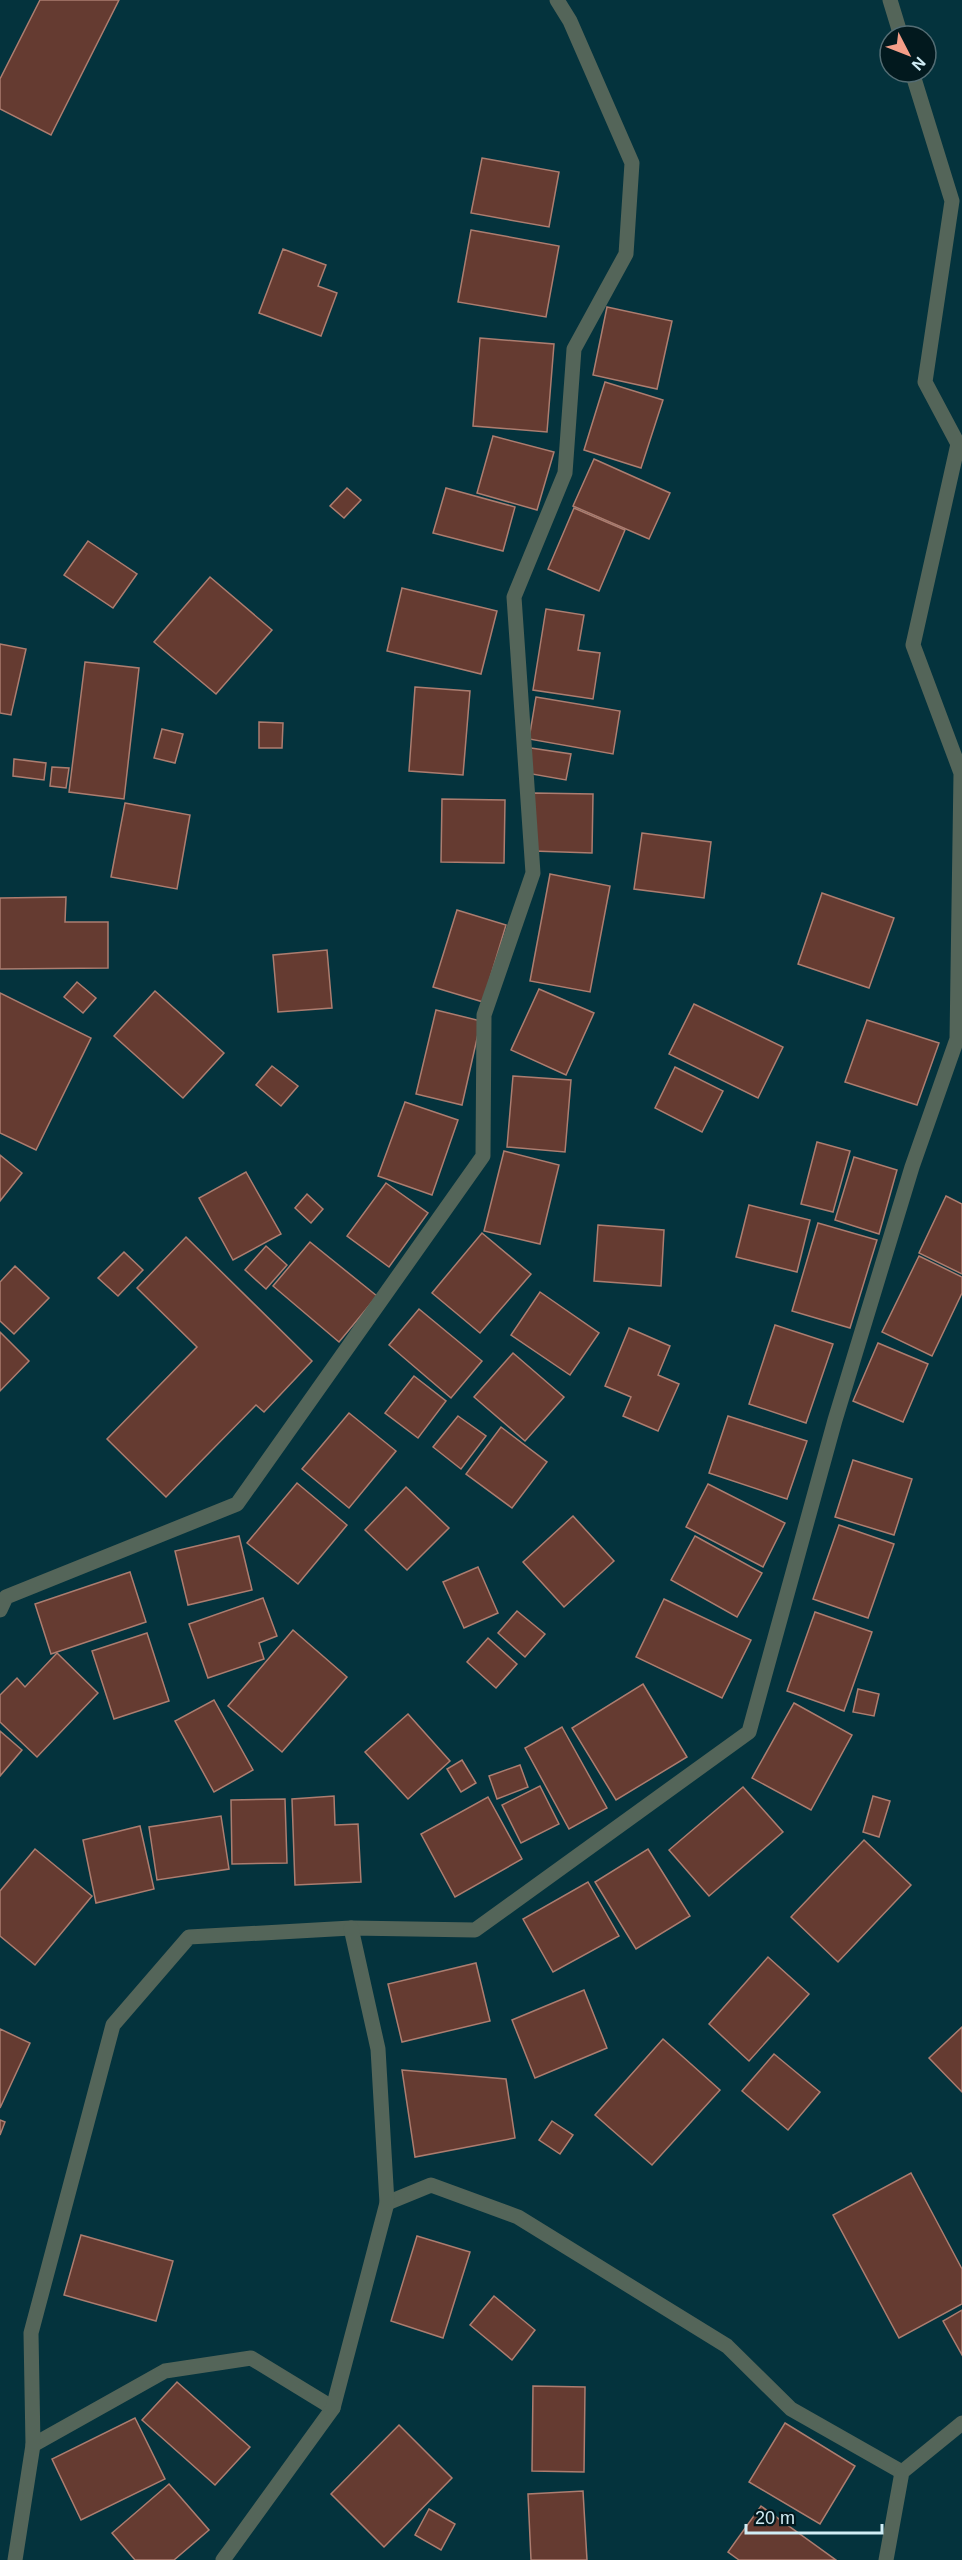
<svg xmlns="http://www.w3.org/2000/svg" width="962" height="2560" viewBox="0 0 962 2560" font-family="Helvetica,sans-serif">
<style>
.building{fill:#653b31;stroke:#ac7d70;stroke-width:1.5}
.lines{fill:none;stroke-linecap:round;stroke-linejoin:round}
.minor{stroke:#546559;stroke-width:15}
</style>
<rect width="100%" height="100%" fill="#04333d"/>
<g class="building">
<path d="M 40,0 L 119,0 L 51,135 L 0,109 L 0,79 Z"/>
<path d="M 482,158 L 559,172 L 549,227 L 471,213 Z"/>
<path d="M 471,230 L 559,246 L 546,317 L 458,302 Z"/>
<path d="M 283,249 L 326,265 L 318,286 L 337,293 L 321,336 L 259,313 Z"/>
<path d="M 607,307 L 672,321 L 657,389 L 593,375 Z"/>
<path d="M 480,338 L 554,344 L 547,432 L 473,426 Z"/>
<path d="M 605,382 L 663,400 L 641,468 L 584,450 Z"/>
<path d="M 493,436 L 554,452 L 537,510 L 477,493 Z"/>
<path d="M 594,459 L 670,493 L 649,539 L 573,506 Z"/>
<path d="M 347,488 L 361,500 L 344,518 L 330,506 Z"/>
<path d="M 446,488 L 515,507 L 503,551 L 433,533 Z"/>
<path d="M 574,508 L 625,530 L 599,591 L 548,569 Z"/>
<path d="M 88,541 L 137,574 L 113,608 L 64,575 Z"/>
<path d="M 210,577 L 272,630 L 216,694 L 154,642 Z"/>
<path d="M 402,588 L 497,611 L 481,674 L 387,651 Z"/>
<path d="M 546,609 L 584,615 L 578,650 L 600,653 L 593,699 L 533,690 Z"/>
<path d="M 0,644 L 26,649 L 11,715 L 0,713 Z"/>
<path d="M 85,662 L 139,668 L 124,799 L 69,792 Z"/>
<path d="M 415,687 L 470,691 L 463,775 L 409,771 Z"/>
<path d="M 536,697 L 620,711 L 613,754 L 529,739 Z"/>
<path d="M 259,722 L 283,723 L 282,748 L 259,748 Z"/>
<path d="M 162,729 L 183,734 L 175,763 L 154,758 Z"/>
<path d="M 531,748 L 571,754 L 566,780 L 526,773 Z"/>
<path d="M 14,759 L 46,763 L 44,780 L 13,776 Z"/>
<path d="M 52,767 L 69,768 L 66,788 L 50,786 Z"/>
<path d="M 534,793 L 593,794 L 592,853 L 533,851 Z"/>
<path d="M 442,799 L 505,800 L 504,863 L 441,862 Z"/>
<path d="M 125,803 L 190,815 L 177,889 L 111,877 Z"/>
<path d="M 642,833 L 711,842 L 704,898 L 634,889 Z"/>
<path d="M 550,874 L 610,886 L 590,992 L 530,981 Z"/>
<path d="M 822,893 L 894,918 L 869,988 L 798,964 Z"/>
<path d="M 66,897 L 65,922 L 108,922 L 108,968 L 0,969 L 0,898 Z"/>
<path d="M 457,910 L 506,925 L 483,1002 L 433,987 Z"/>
<path d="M 327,950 L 332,1008 L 278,1012 L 273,955 Z"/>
<path d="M 77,982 L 96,998 L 83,1013 L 64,997 Z"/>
<path d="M 539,989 L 594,1013 L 566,1075 L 511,1050 Z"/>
<path d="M 155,991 L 224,1053 L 183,1098 L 114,1036 Z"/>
<path d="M 0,993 L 91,1038 L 36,1150 L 0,1133 Z"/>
<path d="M 694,1004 L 783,1047 L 758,1098 L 669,1054 Z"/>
<path d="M 436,1010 L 481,1021 L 462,1105 L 416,1094 Z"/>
<path d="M 867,1020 L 939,1043 L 917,1105 L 845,1082 Z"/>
<path d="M 272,1066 L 298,1086 L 281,1106 L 256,1085 Z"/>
<path d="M 675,1067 L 723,1091 L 702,1132 L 655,1108 Z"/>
<path d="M 513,1076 L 571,1080 L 565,1152 L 507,1147 Z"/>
<path d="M 405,1102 L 458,1120 L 432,1195 L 378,1176 Z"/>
<path d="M 817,1142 L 850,1151 L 833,1212 L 801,1204 Z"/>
<path d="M 504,1151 L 559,1165 L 540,1244 L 484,1231 Z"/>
<path d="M 0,1155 L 22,1173 L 0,1201 Z"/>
<path d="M 854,1157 L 897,1170 L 879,1234 L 835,1220 Z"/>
<path d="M 246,1172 L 281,1234 L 233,1260 L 199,1198 Z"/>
<path d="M 386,1183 L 428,1213 L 389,1267 L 347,1236 Z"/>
<path d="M 307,1194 L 323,1209 L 311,1223 L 295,1208 Z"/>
<path d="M 946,1196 L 962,1204 L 962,1274 L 919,1253 Z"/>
<path d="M 749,1205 L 810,1220 L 797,1272 L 736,1257 Z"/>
<path d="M 818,1223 L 877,1240 L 850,1328 L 792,1311 Z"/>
<path d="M 598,1225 L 664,1230 L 661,1286 L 594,1281 Z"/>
<path d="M 482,1233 L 531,1274 L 480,1333 L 432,1293 Z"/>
<path d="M 186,1237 L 312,1361 L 264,1412 L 256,1405 L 166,1497 L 107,1439 L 197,1347 L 137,1288 Z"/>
<path d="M 310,1242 L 377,1296 L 339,1342 L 273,1286 Z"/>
<path d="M 266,1246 L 287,1265 L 266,1289 L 245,1270 Z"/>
<path d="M 124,1252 L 143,1270 L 118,1296 L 98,1278 Z"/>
<path d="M 919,1256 L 962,1277 L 962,1293 L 932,1356 L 882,1332 Z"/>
<path d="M 15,1266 L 49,1298 L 14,1334 L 0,1321 L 0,1282 Z"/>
<path d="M 540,1292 L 599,1333 L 570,1375 L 511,1335 Z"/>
<path d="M 419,1309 L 482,1361 L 451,1398 L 389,1345 Z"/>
<path d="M 775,1325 L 833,1344 L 806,1423 L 749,1404 Z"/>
<path d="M 629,1328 L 670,1346 L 658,1375 L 679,1384 L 658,1431 L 623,1416 L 631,1397 L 605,1386 Z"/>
<path d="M 0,1332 L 29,1361 L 0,1391 Z"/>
<path d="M 878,1343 L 928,1364 L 903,1422 L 853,1401 Z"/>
<path d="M 513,1353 L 564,1397 L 525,1441 L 474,1397 Z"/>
<path d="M 414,1376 L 446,1401 L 418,1438 L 385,1413 Z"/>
<path d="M 349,1413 L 396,1451 L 349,1508 L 302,1469 Z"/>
<path d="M 458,1416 L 486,1436 L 461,1469 L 433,1447 Z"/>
<path d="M 728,1416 L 807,1441 L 787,1499 L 709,1473 Z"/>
<path d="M 501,1427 L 547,1462 L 512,1508 L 466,1474 Z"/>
<path d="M 853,1460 L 912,1479 L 894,1535 L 835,1517 Z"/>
<path d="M 297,1483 L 347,1525 L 298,1584 L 247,1543 Z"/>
<path d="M 708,1484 L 785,1523 L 763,1567 L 686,1527 Z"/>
<path d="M 406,1487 L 449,1528 L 407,1570 L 365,1530 Z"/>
<path d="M 573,1516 L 614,1561 L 564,1607 L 523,1562 Z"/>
<path d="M 839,1525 L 894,1544 L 868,1618 L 813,1599 Z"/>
<path d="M 239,1536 L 252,1590 L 188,1605 L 175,1551 Z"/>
<path d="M 695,1536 L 762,1573 L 737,1617 L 671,1580 Z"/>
<path d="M 478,1567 L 498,1613 L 464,1628 L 443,1582 Z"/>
<path d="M 130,1572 L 146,1622 L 51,1654 L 35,1604 Z"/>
<path d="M 263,1598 L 277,1636 L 259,1643 L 264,1659 L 208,1678 L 189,1624 Z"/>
<path d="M 664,1599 L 751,1640 L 722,1698 L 636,1657 Z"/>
<path d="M 517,1611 L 545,1634 L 525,1657 L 498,1633 Z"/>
<path d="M 815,1612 L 872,1632 L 844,1711 L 787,1691 Z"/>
<path d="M 293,1630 L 347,1677 L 282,1752 L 228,1706 Z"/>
<path d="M 147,1633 L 169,1701 L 114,1719 L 92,1651 Z"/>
<path d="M 488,1638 L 517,1664 L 496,1688 L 467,1662 Z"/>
<path d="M 57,1653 L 98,1693 L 37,1757 L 0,1722 L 0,1695 L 17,1678 L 25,1687 Z"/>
<path d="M 643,1684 L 687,1757 L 616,1800 L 572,1728 Z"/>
<path d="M 858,1689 L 879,1694 L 874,1716 L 853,1712 Z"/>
<path d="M 214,1700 L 253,1770 L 214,1792 L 175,1721 Z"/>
<path d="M 794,1703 L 852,1735 L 811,1810 L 752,1778 Z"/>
<path d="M 408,1714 L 450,1761 L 408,1799 L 365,1752 Z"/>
<path d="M 562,1727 L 607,1808 L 569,1829 L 525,1748 Z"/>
<path d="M 0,1731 L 22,1750 L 0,1776 Z"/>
<path d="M 462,1760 L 476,1783 L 461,1792 L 447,1769 Z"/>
<path d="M 520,1765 L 528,1787 L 497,1799 L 489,1776 Z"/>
<path d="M 540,1786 L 559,1824 L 521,1843 L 502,1805 Z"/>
<path d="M 743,1787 L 783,1832 L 709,1896 L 669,1850 Z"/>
<path d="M 334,1796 L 335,1825 L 358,1824 L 361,1882 L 295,1885 L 292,1799 Z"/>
<path d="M 873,1796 L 890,1801 L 879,1837 L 863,1832 Z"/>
<path d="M 488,1797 L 522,1859 L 455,1897 L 421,1834 Z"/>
<path d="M 285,1799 L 287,1863 L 232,1864 L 231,1800 Z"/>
<path d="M 221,1816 L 229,1869 L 157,1880 L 149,1827 Z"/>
<path d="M 140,1826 L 154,1889 L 96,1903 L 83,1840 Z"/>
<path d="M 864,1840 L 911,1885 L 838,1962 L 791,1917 Z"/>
<path d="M 35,1849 L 92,1896 L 35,1965 L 0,1936 L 0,1891 Z"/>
<path d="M 648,1849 L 690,1916 L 636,1949 L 595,1882 Z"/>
<path d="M 588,1882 L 619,1936 L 553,1972 L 523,1919 Z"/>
<path d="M 768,1957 L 809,1994 L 749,2061 L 709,2024 Z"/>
<path d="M 476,1963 L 490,2021 L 402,2042 L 388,1984 Z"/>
<path d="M 584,1990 L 607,2048 L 535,2078 L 512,2020 Z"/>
<path d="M 962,2027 L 962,2092 L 929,2058 Z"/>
<path d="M 0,2029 L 30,2043 L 0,2108 Z"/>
<path d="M 663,2039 L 720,2090 L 652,2165 L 595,2115 Z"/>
<path d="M 774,2054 L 820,2092 L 788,2130 L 742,2091 Z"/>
<path d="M 402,2070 L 506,2079 L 515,2138 L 415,2157 Z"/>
<path d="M 0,2120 L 5,2122 L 0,2135 Z"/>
<path d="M 552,2121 L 573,2135 L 560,2154 L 539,2140 Z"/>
<path d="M 911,2173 L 962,2269 L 962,2304 L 899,2338 L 833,2215 Z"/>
<path d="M 81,2235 L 173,2261 L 156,2321 L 64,2295 Z"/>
<path d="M 417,2236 L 470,2252 L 443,2338 L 391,2321 Z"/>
<path d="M 494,2296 L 535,2330 L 512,2360 L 470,2325 Z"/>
<path d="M 962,2310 L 962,2355 L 943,2321 Z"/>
<path d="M 177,2382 L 250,2447 L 215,2485 L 142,2420 Z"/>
<path d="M 533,2386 L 585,2387 L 584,2472 L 532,2471 Z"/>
<path d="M 135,2418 L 165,2479 L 81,2520 L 52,2459 Z"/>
<path d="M 785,2423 L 855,2466 L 820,2524 L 749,2482 Z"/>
<path d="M 399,2425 L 452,2478 L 384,2547 L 331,2494 Z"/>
<path d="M 169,2484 L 209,2530 L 174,2560 L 135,2560 L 112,2533 Z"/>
<path d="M 583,2491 L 587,2560 L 531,2560 L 528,2494 Z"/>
<path d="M 761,2506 L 836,2560 L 739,2560 L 728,2552 Z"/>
<path d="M 429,2509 L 455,2524 L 441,2550 L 415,2535 Z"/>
</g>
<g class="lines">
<g class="minor">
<path d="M 890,0 L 901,36"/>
<path d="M 0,1610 L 6,1597 L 237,1504 L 483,1156 L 484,1015 L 533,873 L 514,597 L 565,473 L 574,349 L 626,254 L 632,163 L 570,21 L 557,0"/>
<path d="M 387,2203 L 431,2185 L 518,2217 L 727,2346 L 791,2409 L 902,2472"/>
<path d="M 33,2445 L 165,2371 L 251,2358 L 333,2408"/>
<path d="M 15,2560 L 33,2445 L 31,2333 L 113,2025 L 189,1937 L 351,1928 L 475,1930 L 749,1732 L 835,1420 L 912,1167 L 957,1039 L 961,773 L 913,645 L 958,444 L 925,382 L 952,201 L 912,72"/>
<path d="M 223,2560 L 333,2408 L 387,2203 L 378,2049 L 351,1928"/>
<path d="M 886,2560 L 902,2472 L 962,2423"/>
</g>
</g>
<g transform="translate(908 54) rotate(132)"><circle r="28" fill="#02191e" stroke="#546d74" stroke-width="1.5"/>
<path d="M0-4.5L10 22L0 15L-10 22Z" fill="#f49e88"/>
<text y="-9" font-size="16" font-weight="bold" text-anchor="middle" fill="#d0ecf4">N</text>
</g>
<path d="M746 2524v9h136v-9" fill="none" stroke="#d0ecf4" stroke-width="3"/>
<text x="755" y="2524" font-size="18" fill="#d0ecf4" stroke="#02191e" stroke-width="4.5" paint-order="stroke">20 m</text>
</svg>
